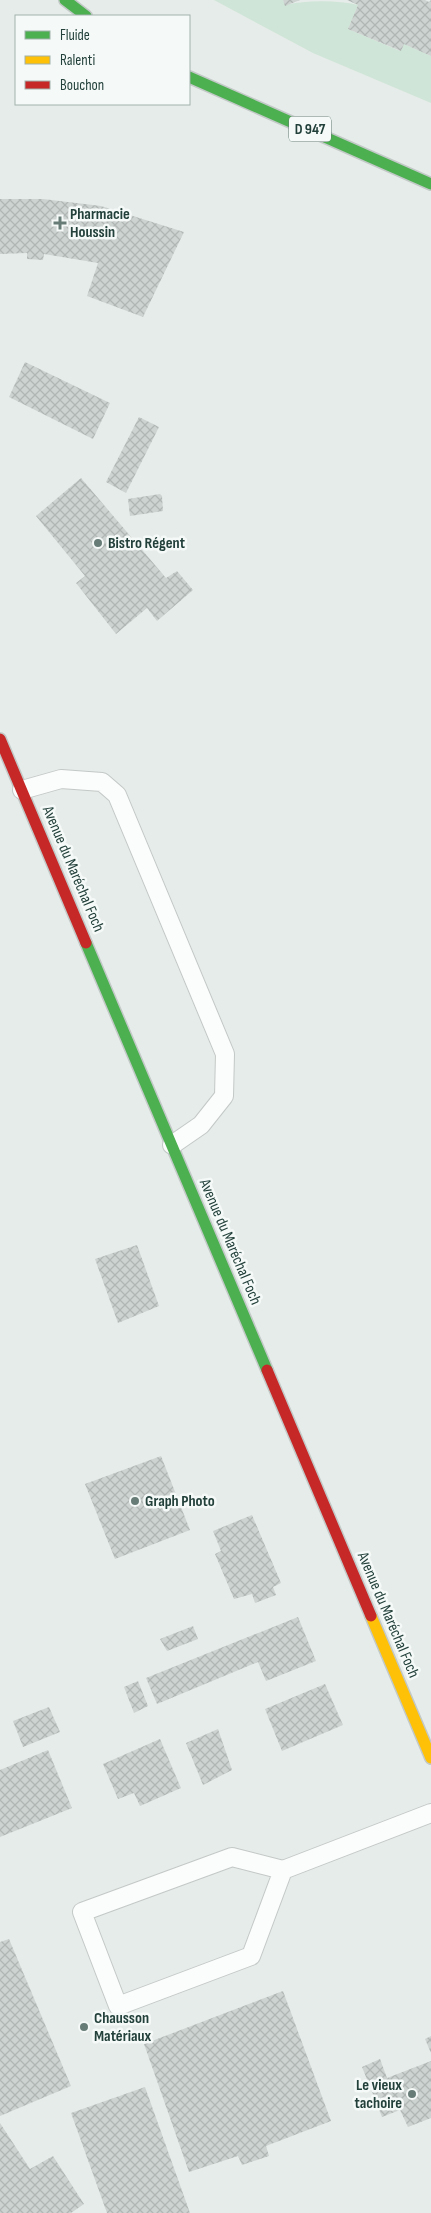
<svg xmlns="http://www.w3.org/2000/svg" width="431" height="2213" viewBox="0 0 431 2213" font-family="'Sofia Sans Condensed',sans-serif">
<style>
.grass{fill:#cfe5d7}
.building{fill:url(#building-cross-hatch)}
.lines{fill:none;stroke-linecap:round;stroke-linejoin:round}
.lane-casing{stroke:#c3c9c6;stroke-width:20}
.fast-casing{stroke:#c2c9c7;stroke-width:14}
.slow-casing{stroke:#c2c9c7;stroke-width:14}
.jam-casing{stroke:#c2c9c7;stroke-width:14}
.lane{stroke:#fbfcfc;stroke-width:18}
.fast{stroke:#4caf50;stroke-width:11}
.slow{stroke:#ffc107;stroke-width:11}
.jam{stroke:#c62828;stroke-width:11}
.poi-dot{fill:#677c77;stroke:#f5faf8;stroke-width:2}
.labels{text-anchor:middle;dominant-baseline:central;stroke-width:5;stroke-linejoin:round;paint-order:stroke}
.shield{fill:#f5faf8;stroke:#627873;stroke-width:1}
.shield-label{font-size:15px;font-weight:bold;fill:#23403a}
.poi-label{font-size:16px;font-weight:bold;fill:#23403a;stroke:#f5faf8;text-anchor:start}
.street-label{font-size:16px;fill:#23403a;stroke:#f5faf8}
</style>
<defs>
<pattern id="building-cross-hatch" width="8" height="8" patternUnits="userSpaceOnUse" patternTransform="scale(1.25)"><rect width="8" height="8" fill="#cdd3d1"/><path d="M0 0l8 8M0 8l8-8" fill="none" stroke="#b0b6b4"/></pattern>
</defs>
<rect width="100%" height="100%" fill="#e6ece9"/>
<path class="grass" d="M 214,0 L 283,0 L 285,5 C 307,0 337,0 358,5 L 348,29 L 400,51 L 404,44 L 431,56 L 431,103 L 313,53 Z"/>
<g class="building">
<path d="M 283,0 L 300,0 L 285,6 Z"/>
<path d="M 347,0 L 425,0 L 429,2 L 431,0 L 431,56 L 404,44 L 401,51 L 348,29 L 358,5 Z"/>
<path d="M 0,199 L 43,199 L 101,206 L 184,232 L 143,317 L 87,296 L 98,263 L 44,254 L 43,260 L 27,259 L 27,253 L 0,254 Z"/>
<path d="M 25,362 L 110,403 L 93,439 L 9,397 Z"/>
<path d="M 139,417 L 159,427 L 126,493 L 106,482 Z"/>
<path d="M 81,478 L 166,578 L 177,571 L 193,590 L 157,621 L 147,608 L 116,634 L 76,583 L 85,576 L 36,516 Z"/>
<path d="M 160,494 L 162,496 L 163,511 L 130,516 L 128,499 Z"/>
<path d="M 137,1245 L 159,1306 L 118,1323 L 95,1259 Z"/>
<path d="M 161,1456 L 190,1530 L 115,1559 L 85,1484 Z"/>
<path d="M 252,1515 L 281,1583 L 273,1587 L 276,1595 L 255,1603 L 252,1594 L 234,1599 L 215,1554 L 221,1551 L 213,1531 Z"/>
<path d="M 298,1617 L 316,1661 L 266,1681 L 258,1662 L 157,1704 L 146,1678 Z"/>
<path d="M 193,1626 L 198,1639 L 167,1651 L 160,1639 Z"/>
<path d="M 138,1681 L 148,1706 L 134,1713 L 124,1687 Z"/>
<path d="M 325,1684 L 343,1725 L 282,1751 L 265,1709 Z"/>
<path d="M 49,1707 L 60,1732 L 23,1747 L 13,1721 Z"/>
<path d="M 218,1729 L 232,1770 L 203,1785 L 186,1743 Z"/>
<path d="M 160,1739 L 181,1788 L 140,1806 L 134,1793 L 118,1799 L 103,1764 Z"/>
<path d="M 48,1750 L 72,1808 L 0,1837 L 0,1770 Z"/>
<path d="M 9,1939 L 71,2086 L 0,2116 L 0,1942 Z"/>
<path d="M 283,1991 L 331,2121 L 266,2146 L 269,2156 L 242,2165 L 238,2156 L 189,2172 L 144,2044 Z"/>
<path d="M 431,2036 L 431,2053 L 425,2039 Z"/>
<path d="M 380,2059 L 387,2078 L 431,2061 L 431,2118 L 408,2127 L 400,2110 L 382,2117 L 362,2067 Z"/>
<path d="M 145,2087 L 190,2213 L 107,2213 L 71,2113 Z"/>
<path d="M 0,2123 L 30,2169 L 53,2156 L 84,2204 L 71,2213 L 0,2213 Z"/>
</g>
<g class="lines">
<defs>
<g id="lane">
<path d="M 22,790 L 61,779 L 102,782 L 117,795 L 225,1054 L 224,1096 L 201,1125 L 172,1145"/>
<path d="M 283,1870 L 251,1956 L 118,2006 L 82,1912 L 232,1857 L 283,1870 L 431,1813"/>
</g>
<g id="fast">
<path d="M 65,0 L 86,16"/>
<path d="M 189,77 L 431,184"/>
<path d="M 86,943 L 267,1370"/>
</g>
<path id="slow" d="M 371,1616 L 431,1758"/>
<g id="jam">
<path d="M 0,739 L 86,943"/>
<path d="M 267,1370 L 371,1616"/>
</g>
</defs>
<use href="#lane" class="lane-casing"/>
<use href="#fast" class="fast-casing"/>
<use href="#slow" class="slow-casing"/>
<use href="#jam" class="jam-casing"/>
<use href="#lane" class="lane"/>
<use href="#fast" class="fast"/>
<use href="#slow" class="slow"/>
<use href="#jam" class="jam"/>
</g>
<g class="poi-dot">
<path d="M57.5 215.5h5v5h5v5h-5v5h-5v-5h-5v-5h5z"/>
<circle cx="98" cy="543" r="5"/>
<circle cx="135" cy="1501" r="5"/>
<circle cx="84" cy="2027" r="5"/>
<circle cx="412" cy="2094" r="5"/>
</g>
<g class="labels">
<rect class="shield" x="289" y="116.5" width="42" height="25" rx="4"/>
<g class="shield-label">
<text x="310" y="129">D 947</text>
</g>
<g class="poi-label">
<text x="70" y="214">Pharmacie<tspan x="70" dy="18">Houssin</tspan></text>
<text x="108" y="543">Bistro Régent</text>
<text x="145" y="1501">Graph Photo</text>
<text x="94" y="2018">Chausson<tspan x="94" dy="18">Matériaux</tspan></text>
<text x="402" y="2085" text-anchor="end">Le vieux<tspan x="402" dy="18">tachoire</tspan></text>
</g>
<g class="street-label">
<text transform="translate(73 869) rotate(67)">Avenue du Maréchal Foch</text>
<text transform="translate(230 1242) rotate(67)">Avenue du Maréchal Foch</text>
<text transform="translate(388 1615) rotate(67)">Avenue du Maréchal Foch</text>
</g>
</g>
<rect x="15" y="15" width="175" height="90" fill="#f5faf8" stroke="#a1b0ac"/>
<rect x="25" y="31" width="25" height="8" fill="#4caf50" stroke="#a1b0ac"/>
<text x="60" y="40" font-size="15" fill="#23403a">Fluide</text>
<rect x="25" y="56" width="25" height="8" fill="#ffc107" stroke="#a1b0ac"/>
<text x="60" y="65" font-size="15" fill="#23403a">Ralenti</text>
<rect x="25" y="81" width="25" height="8" fill="#c62828" stroke="#a1b0ac"/>
<text x="60" y="90" font-size="15" fill="#23403a">Bouchon</text>
</svg>
